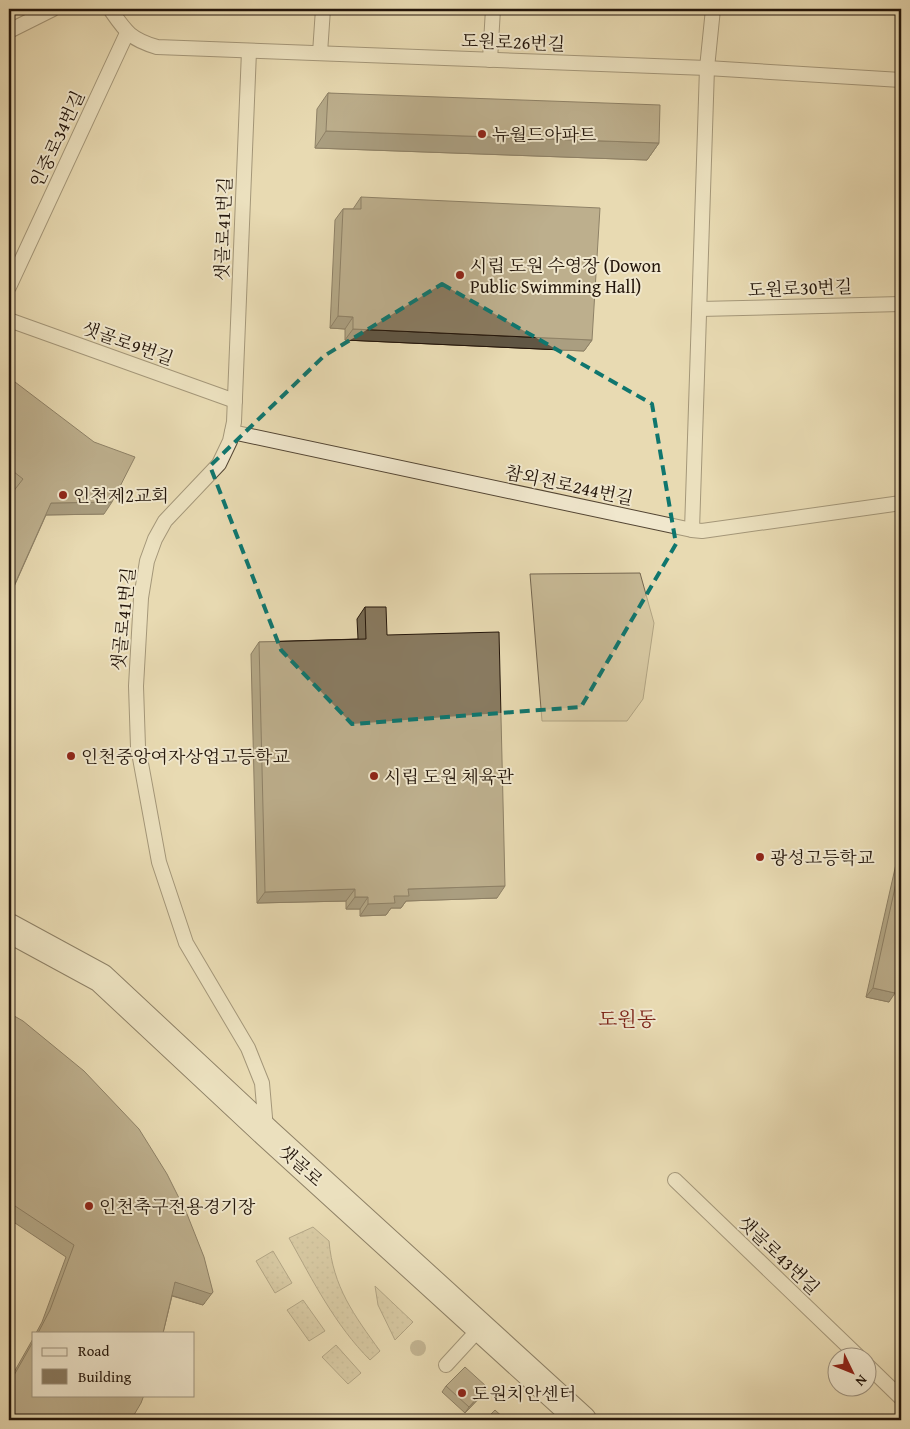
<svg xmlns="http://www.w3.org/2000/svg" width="910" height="1429" viewBox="0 0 910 1429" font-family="'Gentium Book Plus','Noto Serif KR',serif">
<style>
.grass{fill:url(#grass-dots);stroke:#756750}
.garden{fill:#c7b995;stroke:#756750}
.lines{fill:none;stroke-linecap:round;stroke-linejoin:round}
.lane-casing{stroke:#544634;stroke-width:16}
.secondary-casing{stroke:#23150a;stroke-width:30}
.lane{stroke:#f0e7cd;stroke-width:14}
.secondary{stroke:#f0e7cd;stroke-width:28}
.tree{fill:#9b8d71}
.wall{fill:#766a53;stroke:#23150a}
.shaded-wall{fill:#605644;stroke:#23150a}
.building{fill:#897b61;stroke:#23150a}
.marked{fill:none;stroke:#0f766e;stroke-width:4;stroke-dasharray:10 6;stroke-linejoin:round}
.poi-dot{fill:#8f2418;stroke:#f0e7cd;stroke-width:2}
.labels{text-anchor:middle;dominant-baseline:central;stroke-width:4;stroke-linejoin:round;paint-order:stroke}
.street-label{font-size:18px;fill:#23150a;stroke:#f0e7cd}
.poi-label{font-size:18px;fill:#23150a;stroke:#f0e7cd;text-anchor:start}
.quarter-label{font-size:20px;fill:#7a1f14;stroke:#f0e7cd}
</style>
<defs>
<pattern id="grass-dots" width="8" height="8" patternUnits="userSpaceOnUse" patternTransform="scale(1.25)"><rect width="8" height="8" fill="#c7b995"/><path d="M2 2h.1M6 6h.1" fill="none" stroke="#ab9e7f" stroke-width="1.8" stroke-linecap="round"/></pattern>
</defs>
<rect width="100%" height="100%" fill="#e8dab2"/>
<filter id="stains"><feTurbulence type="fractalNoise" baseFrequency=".004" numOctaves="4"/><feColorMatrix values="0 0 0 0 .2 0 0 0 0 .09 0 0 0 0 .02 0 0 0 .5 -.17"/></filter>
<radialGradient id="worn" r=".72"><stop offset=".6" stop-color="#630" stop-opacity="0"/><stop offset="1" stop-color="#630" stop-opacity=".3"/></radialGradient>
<g class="grass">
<path d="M 313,1227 L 329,1241 C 333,1287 354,1315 380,1351 L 370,1360 C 335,1325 313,1281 289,1238 Z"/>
<path d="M 273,1251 L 292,1283 L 275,1293 L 256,1261 Z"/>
<path d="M 375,1286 L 413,1322 L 395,1340 L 378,1305 Z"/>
<path d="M 303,1300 L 325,1331 L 309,1341 L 287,1310 Z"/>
<path d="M 336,1345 L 361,1373 L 348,1384 L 322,1357 Z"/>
</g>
<path class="garden" d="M 640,573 L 654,623 L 643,699 L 627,721 L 542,721 L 530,574 Z"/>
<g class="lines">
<defs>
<g id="lane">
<path d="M 110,9 C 126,32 130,39 157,47 L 707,68 L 901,80"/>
<path d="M 9,31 L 53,9"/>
<path d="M 249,51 L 234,422 L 230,441 L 219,464 L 165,521 L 155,539 L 147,561 L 141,598 L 136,686 L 138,747 L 159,862 L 186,943 L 248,1048 L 262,1083 L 266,1129"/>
<path d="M 320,53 L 323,9"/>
<path d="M 490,60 L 493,9"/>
<path d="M 9,287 L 127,33"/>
<path d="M 700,309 L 901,304"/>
<path d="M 9,320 L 235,401"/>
<path d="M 232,432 L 692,530 L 702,531 L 901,503"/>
<path d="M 692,530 L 707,68 L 713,9"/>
<path d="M 675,1180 L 858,1356"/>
<path d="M 446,1365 L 480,1328"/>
<path d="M 868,1366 L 901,1398"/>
</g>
<path id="secondary" d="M 9,928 L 101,978 L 267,1133 L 582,1420"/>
</defs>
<use href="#lane" class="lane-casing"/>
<use href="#secondary" class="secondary-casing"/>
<use href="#lane" class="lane"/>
<use href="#secondary" class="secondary"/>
</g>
<circle class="tree" cx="418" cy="1348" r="8"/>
<g class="wall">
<path d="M 328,93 L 659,143 L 647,160 L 315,148 L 317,109 Z"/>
<path d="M 361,197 L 592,340 L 584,351 L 345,340 L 345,329 L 330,328 L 335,220 L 343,209 L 353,209 Z"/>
<path d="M 9,391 L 104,514 L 46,515 L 9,598 L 9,497 L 14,490 L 9,486 Z"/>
<path d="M 365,607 L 387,635 L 497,898 L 406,901 L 401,908 L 391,908 L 386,915 L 360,916 L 360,909 L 346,909 L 346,901 L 257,903 L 251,654 L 259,642 L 358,639 L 357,619 Z"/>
<path d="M 901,857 L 901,966 L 889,1002 L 866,997 L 896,864 Z"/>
<path d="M 9,1013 L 205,1303 L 203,1305 L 172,1296 L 163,1333 L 36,1333 L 42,1322 L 66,1257 L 9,1219 Z"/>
<path d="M 34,1337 L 34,1395 L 9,1420 L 9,1381 Z"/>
<path d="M 446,1386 L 487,1387 L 483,1394 L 465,1413 L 442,1392 Z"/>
</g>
<g class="shaded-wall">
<path d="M 326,131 L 659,143 L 647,160 L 315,148 Z"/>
<path d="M 338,316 L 353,317 L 345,329 L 330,328 Z"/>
<path d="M 353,329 L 592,340 L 584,351 L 345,340 Z"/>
<path d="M 112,502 L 104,514 L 43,515 L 51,503 Z"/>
<path d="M 505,886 L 497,898 L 406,901 L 401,908 L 391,908 L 386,915 L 360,916 L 368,904 L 394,896 L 408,889 Z"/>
<path d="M 355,889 L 346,901 L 257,903 L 265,892 Z"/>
<path d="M 355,897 L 368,897 L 360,909 L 346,909 Z"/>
<path d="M 873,988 L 895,993 L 889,1002 L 866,997 Z"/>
<path d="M 175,1282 L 213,1292 L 203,1305 L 167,1294 Z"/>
<path d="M 487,1387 L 483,1394 L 465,1413 L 469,1407 Z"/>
</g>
<g class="building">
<path d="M 328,93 L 660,105 L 659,143 L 326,131 Z"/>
<path d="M 361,197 L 600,208 L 592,340 L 353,329 L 353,317 L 338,316 L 343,209 L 361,209 Z"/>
<path d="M 15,382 L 94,442 L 135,457 L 112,502 L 51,503 L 9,597 L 9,497 L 23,479 L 9,468 L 9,391 Z"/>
<path d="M 365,607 L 386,607 L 387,635 L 499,632 L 505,886 L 408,889 L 409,896 L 394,896 L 395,903 L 368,904 L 368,897 L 355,897 L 355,889 L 265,892 L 259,642 L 366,639 Z"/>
<path d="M 901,860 L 901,966 L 895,993 L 873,988 Z"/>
<path d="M 9,1013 L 23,1021 L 84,1071 L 139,1129 L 167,1174 L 187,1214 L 204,1257 L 213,1292 L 211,1294 L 175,1282 L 163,1333 L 38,1333 L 50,1310 L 74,1245 L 9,1202 Z"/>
<path d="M 34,1340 L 34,1395 L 144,1395 L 141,1403 L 131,1420 L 9,1420 L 9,1384 Z"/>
<path d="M 465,1367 L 487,1387 L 469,1407 L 446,1386 Z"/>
<path d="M 495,1410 L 506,1420 L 485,1420 Z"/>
</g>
<path d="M0 0H910V1429H0ZM 442,284 L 652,404 L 676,544 L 581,707 L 352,724 L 281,650 L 210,466 L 324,356 Z" fill="#e8dab2" fill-opacity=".55" fill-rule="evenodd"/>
<path class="marked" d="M 442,284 L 652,404 L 676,544 L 581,707 L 352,724 L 281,650 L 210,466 L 324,356 Z"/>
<g class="poi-dot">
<circle cx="482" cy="134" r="5"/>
<circle cx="460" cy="275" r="5"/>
<circle cx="63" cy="495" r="5"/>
<circle cx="71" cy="756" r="5"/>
<circle cx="374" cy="776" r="5"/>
<circle cx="760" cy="857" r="5"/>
<circle cx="89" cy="1206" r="5"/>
<circle cx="462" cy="1393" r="5"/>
</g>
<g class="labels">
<g class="street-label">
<text transform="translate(513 42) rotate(2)">도원로26번길</text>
<text transform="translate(57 139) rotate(-65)">인중로34번길</text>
<text transform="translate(223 229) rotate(-88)">샛골로41번길</text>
<text transform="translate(800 288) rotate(-2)">도원로30번길</text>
<text transform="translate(128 343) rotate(20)">샛골로9번길</text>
<text transform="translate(569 485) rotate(12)">참외전로244번길</text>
<text transform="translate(123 619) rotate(-84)">샛골로41번길</text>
<text transform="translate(301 1165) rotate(42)">샛골로</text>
<text transform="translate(779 1255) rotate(44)">샛골로43번길</text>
</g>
<g class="poi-label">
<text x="492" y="134">뉴월드아파트</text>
<text x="470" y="265">시립 도원 수영장 (Dowon<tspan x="470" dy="21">Public Swimming Hall)</tspan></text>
<text x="73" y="495">인천제2교회</text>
<text x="81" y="756">인천중앙여자상업고등학교</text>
<text x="384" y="776">시립 도원 체육관</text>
<text x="770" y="857">광성고등학교</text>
<text x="99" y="1206">인천축구전용경기장</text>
<text x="472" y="1393">도원치안센터</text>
</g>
<g class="quarter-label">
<text x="627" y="1018">도원동</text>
</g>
</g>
<rect width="910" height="1429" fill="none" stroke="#e8dab2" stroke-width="30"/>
<rect x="10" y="10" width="890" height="1409" fill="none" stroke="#23150a" stroke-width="2.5"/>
<rect x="15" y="15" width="880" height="1399" fill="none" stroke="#23150a"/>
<rect x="32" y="1332" width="162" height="65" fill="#f0e7cd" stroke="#9e937f"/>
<rect x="42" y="1348" width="25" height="8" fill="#f0e7cd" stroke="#9e937f"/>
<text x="78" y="1356" font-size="15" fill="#23150a">Road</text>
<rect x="42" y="1369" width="25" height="15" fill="#897b61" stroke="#9e937f"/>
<text x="78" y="1382" font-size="15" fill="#23150a">Building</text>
<g transform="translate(852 1372) rotate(133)"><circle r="24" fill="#f0e7cd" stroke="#9e937f"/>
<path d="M0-4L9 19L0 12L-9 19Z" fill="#8f2418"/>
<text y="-8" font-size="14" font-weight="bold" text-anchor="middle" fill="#23150a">N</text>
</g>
<rect width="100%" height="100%" filter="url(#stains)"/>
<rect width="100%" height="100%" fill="url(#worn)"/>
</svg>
